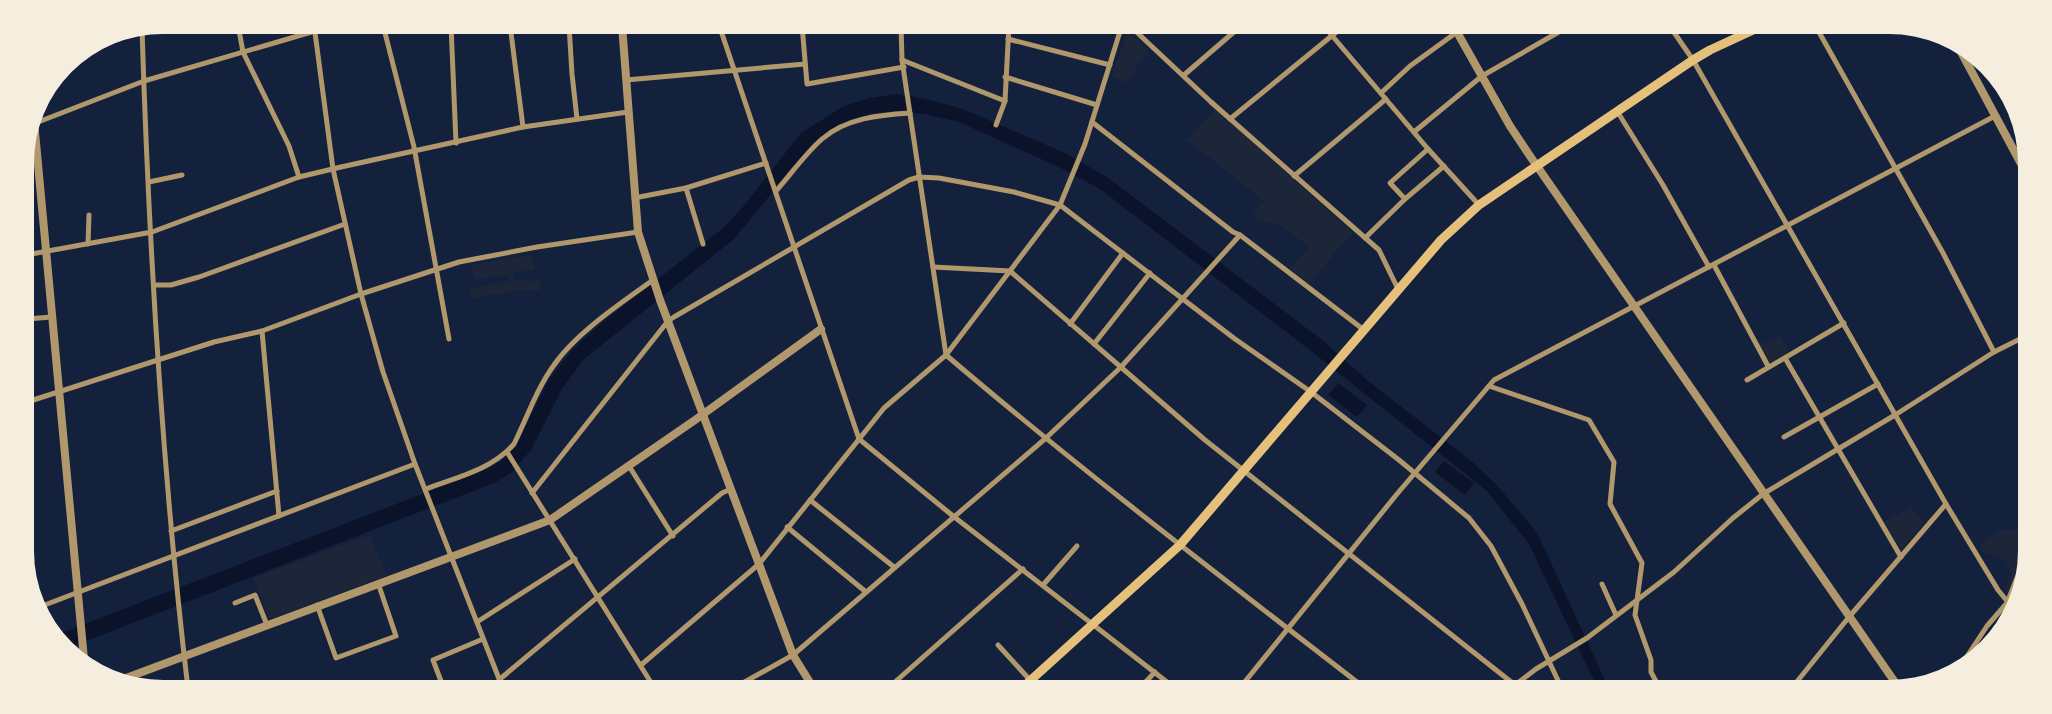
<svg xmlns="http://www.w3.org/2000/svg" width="2052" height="714" viewBox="0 0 2052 714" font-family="Quicksand,sans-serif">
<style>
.green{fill:#1d2539}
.water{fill:#0b132b}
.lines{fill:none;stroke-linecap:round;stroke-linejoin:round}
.minor{stroke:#b1986c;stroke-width:5}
.tertiary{stroke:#b1986c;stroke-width:8}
.secondary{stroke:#e5c07b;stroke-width:9}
</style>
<rect width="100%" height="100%" fill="#14213d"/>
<g class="green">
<path d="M 1128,30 L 1148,50 L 1126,83 L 1112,76 Z"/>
<path d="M 1216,109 L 1353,233 L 1332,254 L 1333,256 L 1309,284 L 1290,269 L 1309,247 L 1280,225 L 1259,219 L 1253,215 L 1264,201 L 1187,140 Z"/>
<path d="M 531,255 L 535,269 L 513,273 L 515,280 L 539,281 L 541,290 L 514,291 L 472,298 L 470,289 L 509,281 L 507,274 L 474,280 L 471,265 Z"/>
<path d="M 1780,336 L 1790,352 L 1769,362 L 1760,344 Z"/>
<path d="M 1911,507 L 1924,523 L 1901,550 L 1885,521 Z"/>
<path d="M 2027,509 C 2027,535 2029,582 2014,603 L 2005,590 L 2011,572 L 2006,561 L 1982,552 L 1980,544 L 2001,530 L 2016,531 Z"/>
<path d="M 370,535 L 387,576 L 269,619 L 253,578 Z"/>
</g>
<g class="water">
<path d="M 896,94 L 926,99 L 963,109 L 1065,153 L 1107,177 L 1321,339 L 1367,380 L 1470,460 L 1495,483 L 1531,525 L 1540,539 L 1609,689 L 1598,689 L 1529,544 L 1487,491 L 1462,471 L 1311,351 L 1100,189 L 1059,167 L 959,122 L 924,114 L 897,111 L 873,113 L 851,119 L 831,130 L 813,143 L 734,239 L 583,360 L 562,389 L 531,450 L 511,473 L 494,483 L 68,648 L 59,642 L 56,635 L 487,469 L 501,461 L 518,441 L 548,381 L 572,350 L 604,321 L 723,228 L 742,208 L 801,133 L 844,106 L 870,98 Z"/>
<path d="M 1338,383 L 1367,405 L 1357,417 L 1328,395 Z"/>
<path d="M 1444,461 L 1474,483 L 1465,495 L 1435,472 Z"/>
</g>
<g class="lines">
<g class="minor">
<path d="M 238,25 L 243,52 L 289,146 L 299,177"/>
<path d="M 314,25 L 333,169 L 361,294 L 383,372 L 415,464 L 503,689"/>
<path d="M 383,25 L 414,147 L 449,339"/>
<path d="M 451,25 L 456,143"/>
<path d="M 510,25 L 523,127"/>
<path d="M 569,25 L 572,74 L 577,119"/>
<path d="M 719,25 L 859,439 L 953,516 L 1176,689"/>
<path d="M 802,25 L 807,84 L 904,67"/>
<path d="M 901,25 L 902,60 L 946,355 C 1082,471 1224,579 1366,689"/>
<path d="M 1129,25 L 1211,102 L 1379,250 L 1398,289"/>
<path d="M 1323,25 L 1428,149 L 1479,205"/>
<path d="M 1669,25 L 1693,60 L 1946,504 L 1998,590 L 2012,607"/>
<path d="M 1815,25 L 1943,253 L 1994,352"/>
<path d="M 142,29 C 149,250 162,470 188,689"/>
<path d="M 1008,39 L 1110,65"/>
<path d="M 902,60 L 1005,101"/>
<path d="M 1184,75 L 1242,25"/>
<path d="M 1005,77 L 1097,105"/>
<path d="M 626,80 L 805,64"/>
<path d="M 1381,93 L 1410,66 L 1457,32"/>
<path d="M 1617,111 L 1663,185 L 1709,267"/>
<path d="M 1230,119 L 1345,25"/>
<path d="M 1092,122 L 1233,232 L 1240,235 L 1364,330"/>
<path d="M 33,124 L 144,81 L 315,31 L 362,25"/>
<path d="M 996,125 L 1005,101 L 1009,25"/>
<path d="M 1414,132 L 1482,76 L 1571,25"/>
<path d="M 1294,176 L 1386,99"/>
<path d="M 149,182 L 182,175"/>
<path d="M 686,188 L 703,244"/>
<path d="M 776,191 C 791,174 805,154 822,139 C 846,118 880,115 910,113"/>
<path d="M 634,198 L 686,188 L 766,163"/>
<path d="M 1405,199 L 1390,183 L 1428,149"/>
<path d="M 1365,238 L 1405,199 L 1444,166"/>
<path d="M 88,244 L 89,215"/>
<path d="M 26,255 L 152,232 L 299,177 L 341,167 L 523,127 L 628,112"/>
<path d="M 1714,265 L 1768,366"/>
<path d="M 933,267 L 1010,271 L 1205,440 L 1515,685 L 1536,669 L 1587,638 L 1674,572 L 1733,518 L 1763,494 L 1895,415 L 1994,352 L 2026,336"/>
<path d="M 154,285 L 171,285 L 199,277 L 345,224"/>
<path d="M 26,319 L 52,317"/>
<path d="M 1070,324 L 1123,253"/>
<path d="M 262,331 L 279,516"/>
<path d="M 1094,344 L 1150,273"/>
<path d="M 1785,358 L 1901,557"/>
<path d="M 1747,380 L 1844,323"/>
<path d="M 1489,386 L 1589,420 L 1614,462 L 1610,504 L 1642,563 L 1635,615 L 1651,660 L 1651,672 L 1660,689"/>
<path d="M 27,402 L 214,342 L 262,331 L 361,294 L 459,262 L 537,247 L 638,232"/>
<path d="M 1784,437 L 1878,384"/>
<path d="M 507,452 L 655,689"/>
<path d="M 629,466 L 673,536"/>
<path d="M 426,489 C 457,477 491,470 514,444 C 527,418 537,388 554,365 C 576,333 621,303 653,280"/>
<path d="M 532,493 L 668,321 L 674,317 L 909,180 L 919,177 L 939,178 L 1014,192 L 1060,205 L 1235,339 L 1311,392 L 1399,460 L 1469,518 L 1491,546 L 1522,604 L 1562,689"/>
<path d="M 810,500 L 894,567"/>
<path d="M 787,527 L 866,592"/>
<path d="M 171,531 L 277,491"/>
<path d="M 1602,584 L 1616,615"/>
<path d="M 1043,585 L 1077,546"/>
<path d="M 235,603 L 255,595 L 267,625"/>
<path d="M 317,605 L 336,658 L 396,636 L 378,583"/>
<path d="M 42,606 L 415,464"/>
<path d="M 477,622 L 575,559"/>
<path d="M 998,645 L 1030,680"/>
<path d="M 1962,664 L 1987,626 L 2007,603 L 2026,555"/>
<path d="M 641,665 L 759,564 L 884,408 L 946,355 L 1060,205 L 1085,144 L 1122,25"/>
<path d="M 500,679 L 722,493 L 731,489"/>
<path d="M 444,689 L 433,660 L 483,639"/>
<path d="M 732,689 L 793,655 L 1046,438 L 1121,367 L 1240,235"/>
<path d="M 887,689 L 1023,569"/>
<path d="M 1139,689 L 1155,672"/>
<path d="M 1239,689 L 1397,494 L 1494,380 L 1995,116"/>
<path d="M 1791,689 L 1849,617 L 1946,504"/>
</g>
<g class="tertiary">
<path d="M 622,25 L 638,232 L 660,300 L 787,639 L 793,655 L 814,689"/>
<path d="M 1453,25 L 1510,126 L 1530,156 L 1899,688"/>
<path d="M 1960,50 L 2026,173"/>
<path d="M 34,121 L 84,659"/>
<path d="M 118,681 L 550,520 L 695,420 L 821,329"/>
</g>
<path class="secondary" d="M 1021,689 L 1180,545 L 1441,240 L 1479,205 L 1693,60 L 1710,50 L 1764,25"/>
</g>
<path d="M0 0H2052V714H0ZM163 34H1889A129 129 0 0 1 2018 163V551A129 129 0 0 1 1889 680H163A129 129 0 0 1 34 551V163A129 129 0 0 1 163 34Z" fill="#f5edde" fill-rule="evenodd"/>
</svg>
